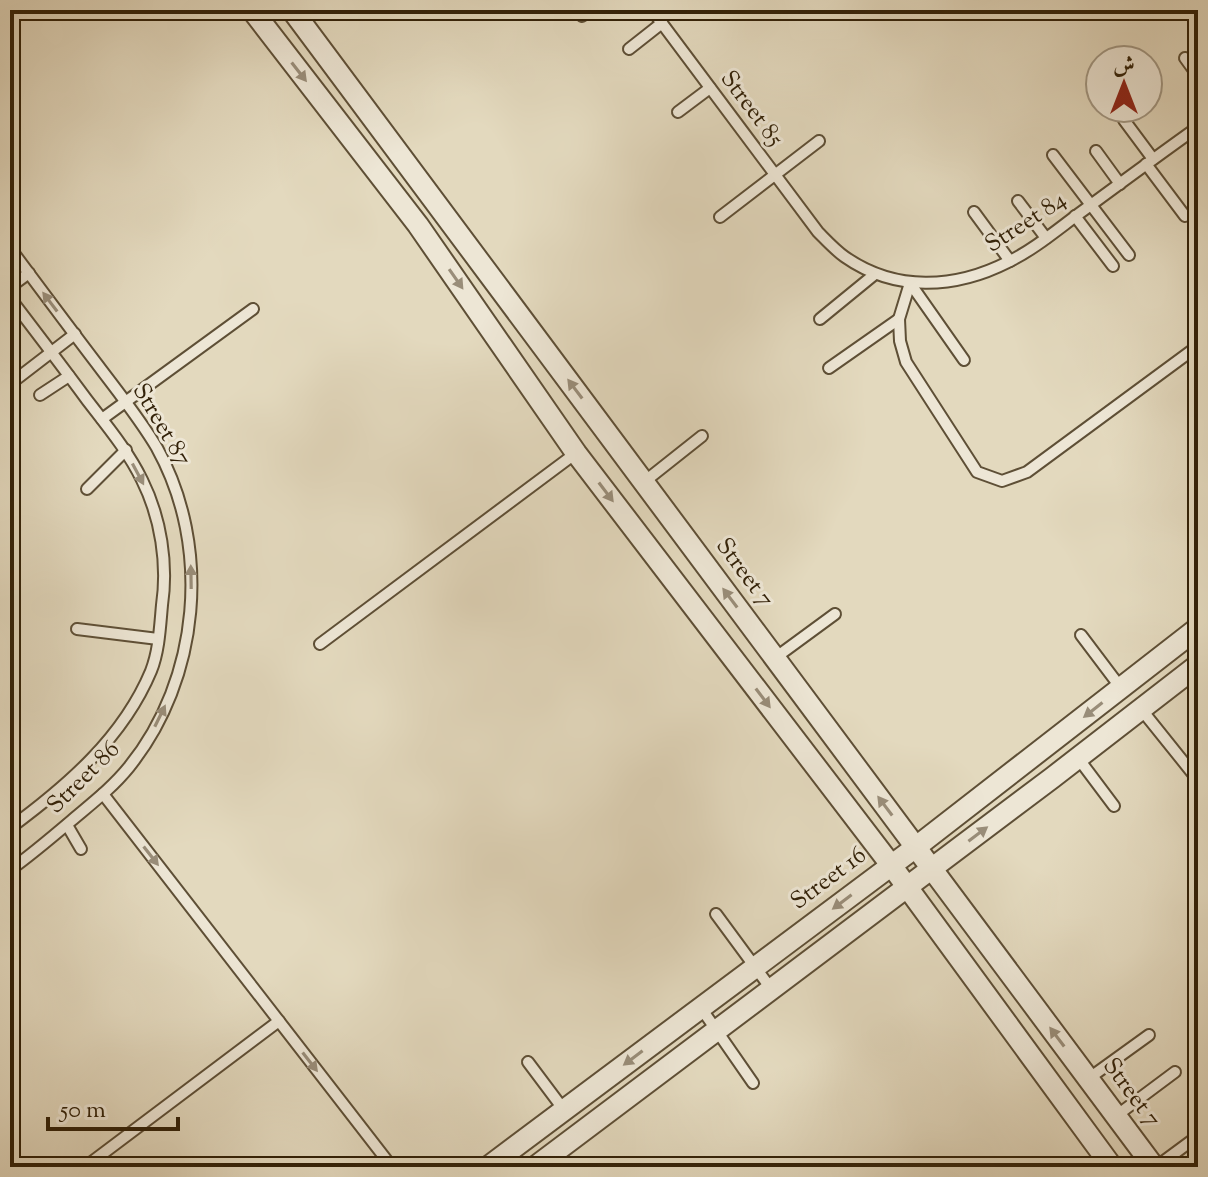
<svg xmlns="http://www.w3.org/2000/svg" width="1208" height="1177" viewBox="0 0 1208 1177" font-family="'Sorts Mill Goudy',Amiri,serif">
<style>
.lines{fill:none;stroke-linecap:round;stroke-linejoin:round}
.service-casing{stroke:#5e4f36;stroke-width:14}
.minor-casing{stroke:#5e4f36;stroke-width:24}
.service{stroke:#ede6d5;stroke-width:10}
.minor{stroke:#ede6d5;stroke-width:20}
.oneway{fill:#998d79}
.labels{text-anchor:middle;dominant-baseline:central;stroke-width:6;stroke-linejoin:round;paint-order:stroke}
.street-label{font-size:24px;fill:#322108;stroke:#ede6d5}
</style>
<rect width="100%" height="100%" fill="#e3d9be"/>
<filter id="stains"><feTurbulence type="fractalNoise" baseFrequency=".0025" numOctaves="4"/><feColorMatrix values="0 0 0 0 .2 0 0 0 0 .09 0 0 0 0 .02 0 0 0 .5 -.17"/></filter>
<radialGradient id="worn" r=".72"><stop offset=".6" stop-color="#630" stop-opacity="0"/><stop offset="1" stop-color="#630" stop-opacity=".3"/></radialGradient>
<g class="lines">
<defs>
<g id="service">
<path d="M 652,10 L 818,232 C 826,240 835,250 845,257 C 895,292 955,289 1008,262 C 1035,249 1059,228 1084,210 C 1122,182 1160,154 1198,127"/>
<path d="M 582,16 L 590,10"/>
<path d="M 629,49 L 662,23"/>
<path d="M 1185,58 L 1198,76"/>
<path d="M 678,112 L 710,88"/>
<path d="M 1124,120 L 1153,159"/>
<path d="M 1096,151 L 1120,184"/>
<path d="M 1053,155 L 1129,255"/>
<path d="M 1146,164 L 1185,216"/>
<path d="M 1018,201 L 1046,238"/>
<path d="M 974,212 L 1010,261"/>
<path d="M 1075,216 L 1113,266"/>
<path d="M 720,217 L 819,141"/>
<path d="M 10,248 C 39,287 68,326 97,364 C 118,392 140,419 157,448 C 212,547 200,679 129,767 C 112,788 91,804 71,821 C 51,838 31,855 10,870"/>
<path d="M 910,283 L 899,319 L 900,341 L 906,362 L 977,472 L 1002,481 L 1027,472 L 1198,346"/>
<path d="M 910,283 L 964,360"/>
<path d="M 10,287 L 29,273"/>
<path d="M 10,298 C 36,332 62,366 87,400 C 107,426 128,451 142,480 C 161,518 168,564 162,605 C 160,627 159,651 151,671 C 123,738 67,786 10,828"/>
<path d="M 820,319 L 875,274"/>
<path d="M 829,368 L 899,319"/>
<path d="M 10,384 L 75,334"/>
<path d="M 40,395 L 69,376"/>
<path d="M 102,419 L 253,309"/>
<path d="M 644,482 L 702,436"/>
<path d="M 87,489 L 126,450"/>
<path d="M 77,629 L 158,639"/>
<path d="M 1081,635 L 1121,688"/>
<path d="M 320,644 L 576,453"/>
<path d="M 775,658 L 835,614"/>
<path d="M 1141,709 L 1198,780"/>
<path d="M 1078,758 L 1114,806"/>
<path d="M 103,794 L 392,1167"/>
<path d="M 67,825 L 81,849"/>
<path d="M 716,914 L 772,990"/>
<path d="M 701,1008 L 753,1083"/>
<path d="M 528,1062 L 564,1110"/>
<path d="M 1088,1079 L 1149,1035"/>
<path d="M 1116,1116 L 1175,1072"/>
<path d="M 85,1167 L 279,1021"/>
<path d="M 1156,1167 L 1198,1136"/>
</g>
<g id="minor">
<path d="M 252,10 L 418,225 L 576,453 L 891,865 L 1112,1167"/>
<path d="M 292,10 L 1154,1167"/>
<path d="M 488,1167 L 916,847 L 1198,628"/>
<path d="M 535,1167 L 1052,778 L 1198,665"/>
</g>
</defs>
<use href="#service" class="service-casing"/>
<use href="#minor" class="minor-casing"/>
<use href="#service" class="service"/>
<use href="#minor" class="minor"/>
</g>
<defs><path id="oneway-solid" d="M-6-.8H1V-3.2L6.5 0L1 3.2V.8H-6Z" transform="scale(2)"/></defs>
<g class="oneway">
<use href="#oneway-solid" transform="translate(299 72) rotate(52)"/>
<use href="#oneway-solid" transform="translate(456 279) rotate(55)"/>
<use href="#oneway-solid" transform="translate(50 302) rotate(-127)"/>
<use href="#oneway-solid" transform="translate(575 389) rotate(-127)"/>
<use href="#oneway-solid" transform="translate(138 474) rotate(62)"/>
<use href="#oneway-solid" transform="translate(606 492) rotate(53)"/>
<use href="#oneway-solid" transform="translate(191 577) rotate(-91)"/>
<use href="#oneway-solid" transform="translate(730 598) rotate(-127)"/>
<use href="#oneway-solid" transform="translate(763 698) rotate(53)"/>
<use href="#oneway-solid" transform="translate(1093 710) rotate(142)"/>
<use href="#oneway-solid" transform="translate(160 716) rotate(-64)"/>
<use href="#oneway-solid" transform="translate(885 806) rotate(-127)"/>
<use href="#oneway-solid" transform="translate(978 834) rotate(-37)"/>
<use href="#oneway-solid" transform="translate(151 856) rotate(52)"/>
<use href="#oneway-solid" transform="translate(842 902) rotate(143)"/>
<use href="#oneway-solid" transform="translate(1057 1037) rotate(-127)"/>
<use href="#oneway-solid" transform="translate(633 1058) rotate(143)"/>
<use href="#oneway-solid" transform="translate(310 1062) rotate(52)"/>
</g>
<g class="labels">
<g class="street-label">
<text transform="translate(751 109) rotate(53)">Street 85</text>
<text transform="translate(1026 223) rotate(-33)">Street 84</text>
<text transform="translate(161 425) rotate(59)">Street 87</text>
<text transform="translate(744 573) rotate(53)">Street 7</text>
<text transform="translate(84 778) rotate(-45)">Street 86</text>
<text transform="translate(829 879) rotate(-37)">Street 16</text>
<text transform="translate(1131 1093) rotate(53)">Street 7</text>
</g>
</g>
<rect width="1208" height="1177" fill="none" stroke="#e3d9be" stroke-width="40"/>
<rect x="12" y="12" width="1184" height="1153" fill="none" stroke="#322108" stroke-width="4"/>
<rect x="20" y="20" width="1168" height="1137" fill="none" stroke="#322108" stroke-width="2"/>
<g transform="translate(1124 84)"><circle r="38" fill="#ede6d5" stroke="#a29783" stroke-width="2"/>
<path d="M0-6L14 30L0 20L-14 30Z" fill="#8f2418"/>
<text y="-12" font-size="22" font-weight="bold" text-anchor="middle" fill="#322108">ش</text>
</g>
<path d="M48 1117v12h130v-12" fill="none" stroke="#322108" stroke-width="4"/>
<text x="60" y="1117" font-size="24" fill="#322108" stroke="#ede6d5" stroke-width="6" paint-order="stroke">50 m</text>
<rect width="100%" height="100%" filter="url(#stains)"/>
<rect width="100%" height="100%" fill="url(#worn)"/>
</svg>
